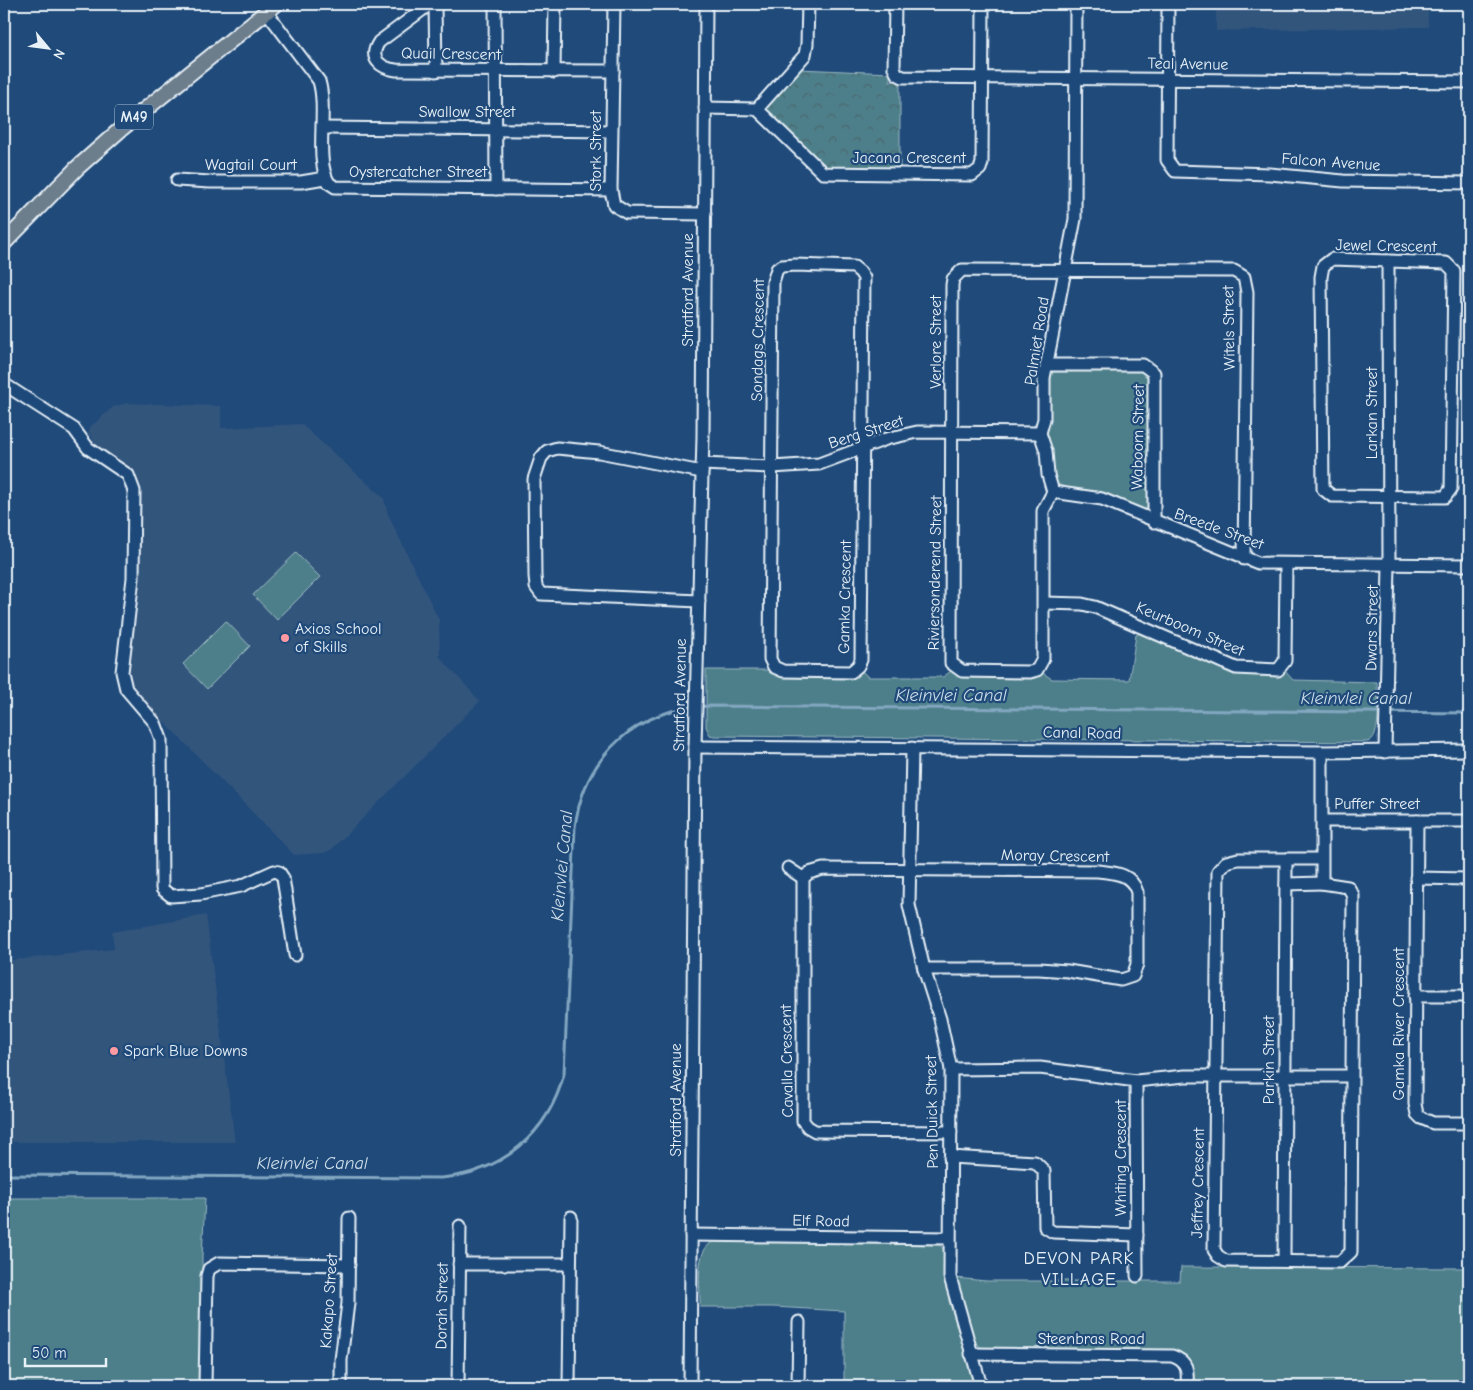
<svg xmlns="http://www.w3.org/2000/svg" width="1473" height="1390" viewBox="0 0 1473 1390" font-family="'Comic Neue',sans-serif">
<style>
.built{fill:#32547c}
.grass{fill:#4e7f8a;stroke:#9bb8c1}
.park{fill:url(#park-crowns);stroke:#9bb8c1}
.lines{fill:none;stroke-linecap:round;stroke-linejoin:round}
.stream{stroke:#83a7c1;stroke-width:3}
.minor-casing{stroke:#e8f1f8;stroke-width:15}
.major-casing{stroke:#e8f1f8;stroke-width:18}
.minor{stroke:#1f4a7a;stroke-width:11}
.major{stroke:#6c7d8b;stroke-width:14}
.poi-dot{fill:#ff9aa2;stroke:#1f4a7a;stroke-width:2}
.labels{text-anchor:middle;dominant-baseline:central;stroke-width:4.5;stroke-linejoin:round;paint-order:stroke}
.shield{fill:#1f4a7a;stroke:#acbfd2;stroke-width:1}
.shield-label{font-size:15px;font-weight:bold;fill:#e8f1f8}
.street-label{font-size:16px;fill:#e8f1f8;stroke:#1f4a7a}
.poi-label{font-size:16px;fill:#e8f1f8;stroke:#1f4a7a;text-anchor:start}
.water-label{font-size:18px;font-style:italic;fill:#cfdfea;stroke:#1f4a7a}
.neighbourhood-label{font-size:18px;letter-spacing:1px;fill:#e8f1f8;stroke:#1f4a7a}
</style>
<defs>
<pattern id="park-crowns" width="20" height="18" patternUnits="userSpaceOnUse" patternTransform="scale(1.25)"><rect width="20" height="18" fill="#4e7f8a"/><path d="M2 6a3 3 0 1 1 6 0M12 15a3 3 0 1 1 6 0" fill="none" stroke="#4a666d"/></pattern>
</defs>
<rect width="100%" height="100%" fill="#1f4a7a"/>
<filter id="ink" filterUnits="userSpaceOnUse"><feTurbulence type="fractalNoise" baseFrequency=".02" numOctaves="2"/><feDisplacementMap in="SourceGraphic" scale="10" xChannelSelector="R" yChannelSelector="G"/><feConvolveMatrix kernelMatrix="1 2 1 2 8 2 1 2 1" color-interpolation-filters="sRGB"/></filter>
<g filter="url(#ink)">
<g class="built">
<path d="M 1216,4 L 1428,4 L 1428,27 L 1216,31 Z"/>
<path d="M 127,403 L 221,406 L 221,428 L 301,424 L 384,498 L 388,514 L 439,620 L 440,657 L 480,701 L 332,849 L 324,853 L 294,855 L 132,689 L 127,676 L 127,662 L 138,590 L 138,479 L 134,472 L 89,444 L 93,438 L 88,434 L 90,427 L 113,407 Z"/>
<path d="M 206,915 L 235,1142 L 4,1142 L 4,961 L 114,949 L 112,932 Z"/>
</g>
<g class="grass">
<path d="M 1142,370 L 1149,374 L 1148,507 L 1142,511 L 1099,493 L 1068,490 L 1056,483 L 1052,468 L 1051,448 L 1045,436 L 1050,372 Z"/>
<path d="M 296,553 L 320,577 L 277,620 L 253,595 Z"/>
<path d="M 226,621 L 250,646 L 207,689 L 183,664 Z"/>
<path d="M 1141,632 L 1238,674 L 1284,670 L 1293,680 L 1377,682 C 1377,695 1383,739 1367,742 L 714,736 L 710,735 L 706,727 L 706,670 L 861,670 L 868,677 L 943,677 L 951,671 L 958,675 L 1041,672 L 1052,679 L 1129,680 L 1136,635 Z"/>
<path d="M 4,1198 L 205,1198 L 202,1257 L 204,1386 L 4,1386 Z"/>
<path d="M 715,1241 L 940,1245 L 944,1250 L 949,1301 L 976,1386 L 844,1386 L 844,1311 L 773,1307 L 700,1307 C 701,1287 693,1249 715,1241 Z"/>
<path d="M 1181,1267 L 1469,1268 L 1469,1386 L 1191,1386 L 1188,1363 L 985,1350 L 972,1341 L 955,1278 L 987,1281 L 1180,1281 Z"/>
</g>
<path class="park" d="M 799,69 L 890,73 L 890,81 L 900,81 L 900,170 L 827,170 L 766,111 L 766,105 Z"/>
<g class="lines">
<path class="stream" d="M 4,1175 L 441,1178 C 503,1172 548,1134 564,1074 L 575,827 C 584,756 638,707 709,706 L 1469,713"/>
<defs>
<g id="minor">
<path d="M 430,4 L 379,42 C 368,58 380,68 396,70 L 613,71"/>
<path d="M 435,4 L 436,71"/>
<path d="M 495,4 L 496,189"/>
<path d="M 614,4 L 611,190 L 614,205 L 627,213 L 705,214"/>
<path d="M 895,4 L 894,68 L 897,74 L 903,77 L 1469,82"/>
<path d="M 1076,4 L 1075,219 L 1044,378 L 1044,419 L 1040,433 L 1046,451 L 1048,475 L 1053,492 L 1043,511 L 1043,659 L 1037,670 L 1030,672 L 962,671 L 951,663 L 952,285 L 953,279 L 962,270 L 1234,271 L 1244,277 L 1247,292 L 1244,559"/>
<path d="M 1168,4 L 1167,160 L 1175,171 L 1270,174 L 1343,181 L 1469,183"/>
<path d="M 266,11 L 319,81 C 328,111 314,159 329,183 L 335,187 L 611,190"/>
<path d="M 554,72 L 555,4"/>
<path d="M 705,108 L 757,109 L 805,55 L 807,44 L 808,4"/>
<path d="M 757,109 L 823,173 L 972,175 L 980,169 L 982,163 L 983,4"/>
<path d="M 323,128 L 611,131"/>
<path d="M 177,180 L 210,182 L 301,182 L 325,178"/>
<path d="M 1332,259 L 1446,263 L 1454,271 L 1451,489 L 1445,497 L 1332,496 L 1323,489 L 1321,277 L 1323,266 Z"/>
<path d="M 795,265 L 854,267 L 860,272 L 864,278 L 861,660 L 858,666 L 851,672 L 783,671 L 774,667 L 770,659 L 773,282 L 777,269 L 782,266 Z"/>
<path d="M 1046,365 L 1143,365 L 1154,373 L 1154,522"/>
<path d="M 4,384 L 74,429 L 88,448 L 128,475 L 134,491 L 133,578 L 122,672 L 126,689 L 155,723 L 161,739 L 162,889 L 171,896 L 201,894 L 241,886 L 274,871 L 279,872 L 283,878 L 295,955"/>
<path d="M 702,464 L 772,467 L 819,464 L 886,439 L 917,432 L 1040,433"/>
<path d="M 1053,492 L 1102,499 L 1258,563 L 1469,565"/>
<path d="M 699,601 L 541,594 L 536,587 L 535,576 L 534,479 L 541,458 L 547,451 L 557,448 L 599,452 L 702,472"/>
<path d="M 1044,603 L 1082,604 L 1095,607 L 1236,668 L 1278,670 L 1285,661 L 1286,564"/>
<path d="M 695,747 L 1322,752 L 1469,750"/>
<path d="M 912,748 L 909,905 L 924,969 L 940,1019 L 951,1069 L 950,1277 L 981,1386"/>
<path d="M 1322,752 L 1322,883 L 1348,887 L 1353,895 L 1351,1252 L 1340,1262 L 1226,1261 L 1218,1256 L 1214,1250 L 1218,871 L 1226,862 L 1238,859 L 1322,859"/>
<path d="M 1385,752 L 1389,564 L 1388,261"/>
<path d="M 1323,821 L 1469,821"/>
<path d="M 1417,821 L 1415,1104 L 1417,1114 L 1421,1118 L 1433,1123 L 1469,1123"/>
<path d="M 788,868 L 803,878"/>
<path d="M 1416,878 L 1469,879"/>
<path d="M 1286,884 L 1322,883"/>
<path d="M 924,969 L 1039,969 L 1068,971 L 1121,980 L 1133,976 L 1137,964 L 1137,892 C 1131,873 1115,873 1098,871 L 823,869 L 809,873 L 803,878 L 803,1121 L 808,1127 L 815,1131 L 951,1132"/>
<path d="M 1415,996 L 1469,996"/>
<path d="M 951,1069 L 1040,1068 L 1136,1081 L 1185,1076 L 1351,1076"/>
<path d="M 1136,1081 L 1137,1276"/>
<path d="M 950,1157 L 1035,1162 L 1044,1171 L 1045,1227 L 1053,1232 L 1137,1235"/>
<path d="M 691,1235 L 949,1238"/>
<path d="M 1284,1261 L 1286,860"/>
<path d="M 459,1264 L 570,1264"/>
<path d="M 971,1354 L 1172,1356 C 1188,1361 1188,1371 1187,1386"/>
<path d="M 205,1386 L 207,1276 L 209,1269 L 219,1263 L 349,1265"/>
<path d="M 341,1386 L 341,1360 L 348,1303 L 349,1218"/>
<path d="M 458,1386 L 460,1226"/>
<path d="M 569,1386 L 571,1217"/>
<path d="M 690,1386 L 695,747 L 703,436 L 706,4"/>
<path d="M 798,1386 L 799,1322"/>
</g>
<path id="major" d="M 4,243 L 77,168 L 121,129 L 276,4"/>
</defs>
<use href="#minor" class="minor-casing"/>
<use href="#major" class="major-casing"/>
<use href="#minor" class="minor"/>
<use href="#major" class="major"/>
</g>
</g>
<g class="poi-dot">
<circle cx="285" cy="638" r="5"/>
<circle cx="114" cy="1051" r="5"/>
</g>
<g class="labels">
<rect class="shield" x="115" y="104.5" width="38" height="25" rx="4"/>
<g class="shield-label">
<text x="134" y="117">M49</text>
</g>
<g class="street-label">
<text transform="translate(451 54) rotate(1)">Quail Crescent</text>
<text transform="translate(1188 64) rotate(1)">Teal Avenue</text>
<text x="467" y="112">Swallow Street</text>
<text transform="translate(596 151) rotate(-90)">Stork Street</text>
<text x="909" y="158">Jacana Crescent</text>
<text transform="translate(1331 162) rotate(4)">Falcon Avenue</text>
<text x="251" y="165">Wagtail Court</text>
<text x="418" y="172">Oystercatcher Street</text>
<text transform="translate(1386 246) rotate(1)">Jewel Crescent</text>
<text transform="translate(688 290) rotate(-90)">Stratford Avenue</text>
<text transform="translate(1229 328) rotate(-91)">Witels Street</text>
<text transform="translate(758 340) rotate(-89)">Sondags Crescent</text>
<text transform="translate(1037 341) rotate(-81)">Palmiet Road</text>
<text transform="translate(936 342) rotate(-90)">Verlore Street</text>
<text transform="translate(1372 413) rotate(-90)">Larkan Street</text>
<text transform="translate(866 432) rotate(-18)">Berg Street</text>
<text transform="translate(1138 437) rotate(-89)">Waboom Street</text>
<text transform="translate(1219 529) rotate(20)">Breede Street</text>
<text transform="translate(935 573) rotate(-89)">Riviersonderend Street</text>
<text transform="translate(845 597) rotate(-89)">Gamka Crescent</text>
<text transform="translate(1372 628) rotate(-89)">Dwars Street</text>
<text transform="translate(1190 629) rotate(23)">Keurboom Street</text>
<text transform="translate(680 695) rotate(-89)">Stratford Avenue</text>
<text transform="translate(1082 733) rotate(1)">Canal Road</text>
<text x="1377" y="804">Puffer Street</text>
<text transform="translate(1055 856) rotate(1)">Moray Crescent</text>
<text transform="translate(1399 1024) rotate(-90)">Gamka River Crescent</text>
<text transform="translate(1269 1060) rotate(-90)">Parkin Street</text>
<text transform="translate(787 1061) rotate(-91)">Cavalla Crescent</text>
<text transform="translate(676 1100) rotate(-90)">Stratford Avenue</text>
<text transform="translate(932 1112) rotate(-91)">Pen Duick Street</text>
<text transform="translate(1121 1158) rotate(-90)">Whiting Crescent</text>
<text transform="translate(1198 1183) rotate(-89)">Jeffrey Crescent</text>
<text transform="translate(821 1221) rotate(1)">Elf Road</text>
<text transform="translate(329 1301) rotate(-86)">Kakapo Street</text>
<text transform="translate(442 1306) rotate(-89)">Dorah Street</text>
<text x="1091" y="1339">Steenbras Road</text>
</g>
<g class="poi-label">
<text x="295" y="629">Axios School<tspan x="295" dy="18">of Skills</tspan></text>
<text x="124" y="1051">Spark Blue Downs</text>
</g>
<g class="water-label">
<text x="951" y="695">Kleinvlei Canal</text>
<text x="1356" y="698">Kleinvlei Canal</text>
<text transform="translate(562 866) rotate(-85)">Kleinvlei Canal</text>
<text x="312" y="1163">Kleinvlei Canal</text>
</g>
<g class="neighbourhood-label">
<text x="1079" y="1258">DEVON PARK<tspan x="1079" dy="21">VILLAGE</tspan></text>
</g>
</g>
<rect width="1473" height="1390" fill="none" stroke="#1f4a7a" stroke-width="20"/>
<rect x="10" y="10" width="1453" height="1370" fill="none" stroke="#e8f1f8" stroke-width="2" filter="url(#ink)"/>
<g transform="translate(48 48) rotate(119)" stroke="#1f4a7a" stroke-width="4" paint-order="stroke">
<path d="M0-4L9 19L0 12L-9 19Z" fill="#e8f1f8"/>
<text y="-8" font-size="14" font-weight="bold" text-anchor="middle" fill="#e8f1f8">N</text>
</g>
<path d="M25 1358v8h81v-8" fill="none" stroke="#e8f1f8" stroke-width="2.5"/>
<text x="32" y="1358" font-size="15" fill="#e8f1f8" stroke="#1f4a7a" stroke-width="4" paint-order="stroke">50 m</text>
</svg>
